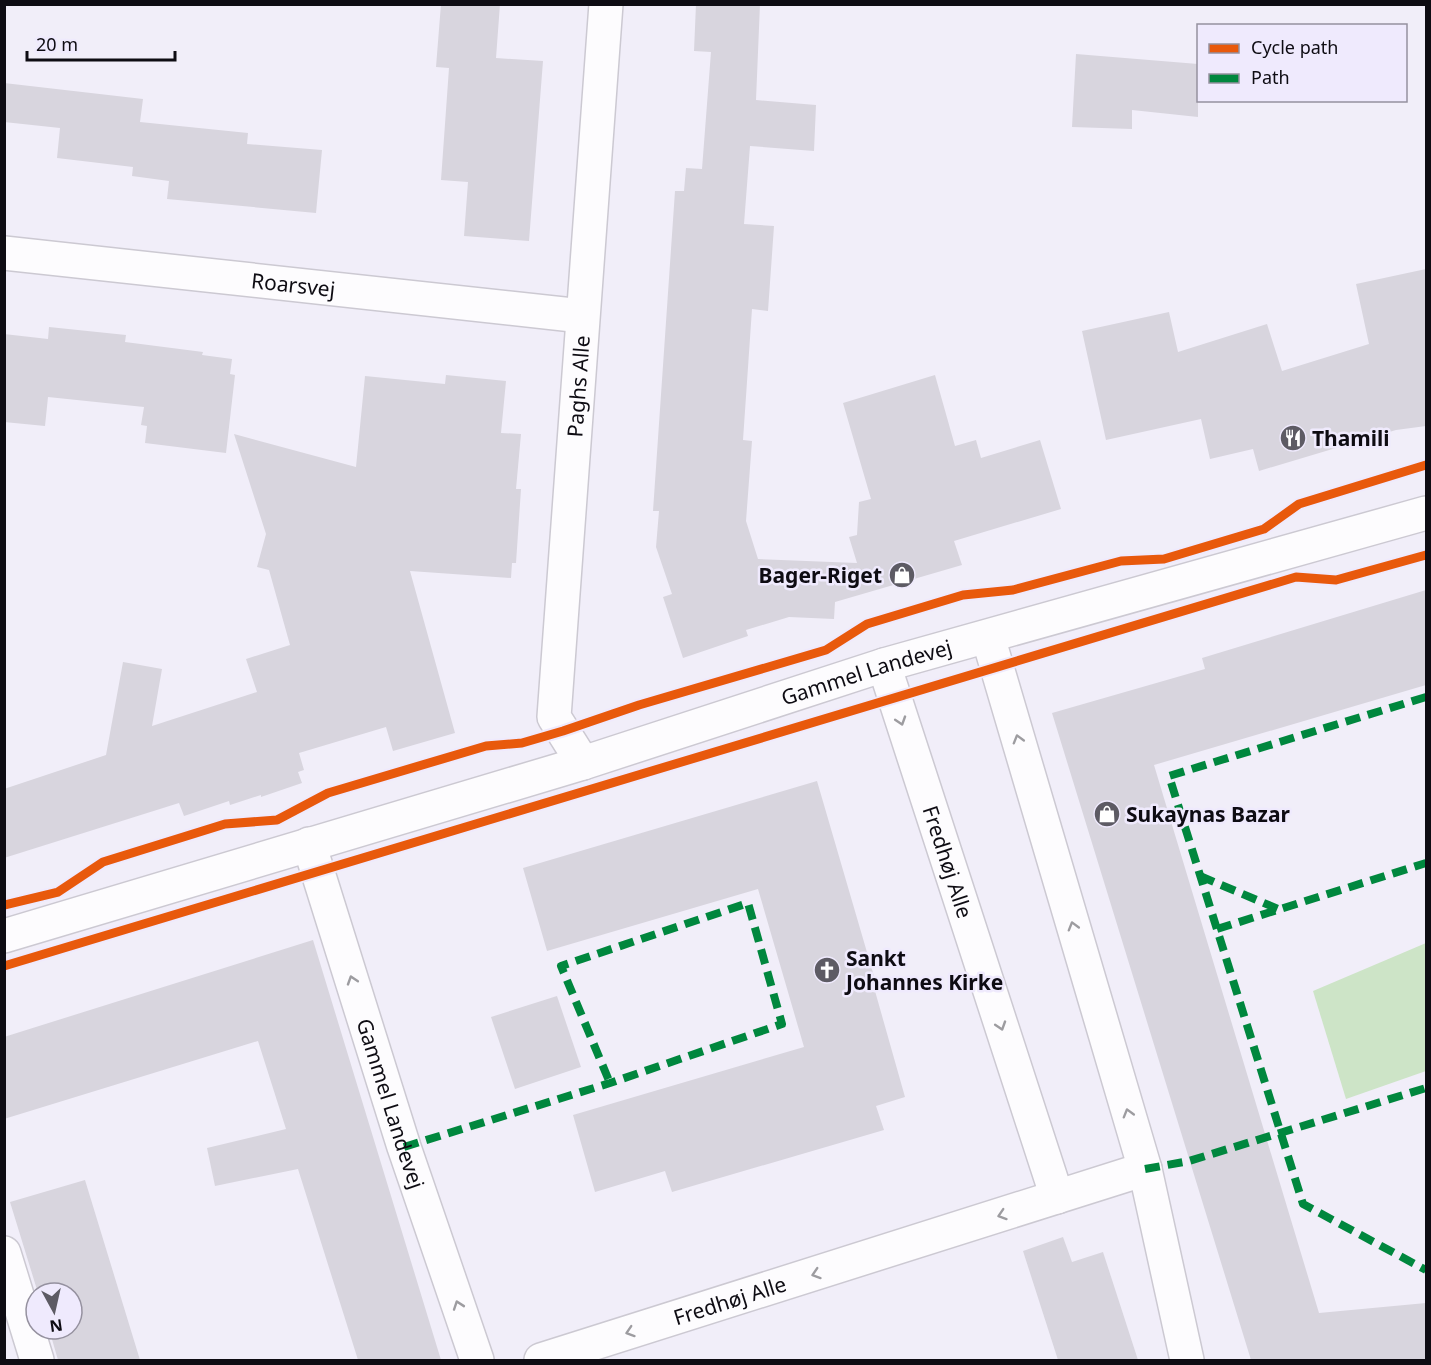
<svg xmlns="http://www.w3.org/2000/svg" width="1431" height="1365" viewBox="0 0 1431 1365" font-family="'Noto Sans',sans-serif">
<style>
.green{fill:#cde4c7}
.building{fill:#d8d5de}
.lines{fill:none;stroke-linecap:round;stroke-linejoin:round}
.street-casing{stroke:#ccc9d2;stroke-width:36}
.secondary-casing{stroke:#ccc9d2;stroke-width:36}
.street{stroke:#fdfcfe;stroke-width:33}
.secondary{stroke:#fdfcfe;stroke-width:33}
.quiet{stroke:#00873e;stroke-width:8;stroke-dasharray:15 8;stroke-linecap:butt}
.cycleway-casing{stroke:#efeafd;stroke-width:13}
.cycleway{stroke:#e8590c;stroke-width:9}
.oneway{stroke:#9d9ca0}
.labels{text-anchor:middle;dominant-baseline:central;stroke-width:5;stroke-linejoin:round;paint-order:stroke}
.street-label{font-size:21px;fill:#0e0c13;stroke:#efeafd}
.poi-label{font-size:21px;font-weight:bold;fill:#0e0c13;stroke:#efeafd;text-anchor:start}
</style>
<rect width="100%" height="100%" fill="#f1eef9"/>
<path class="green" d="M 1426,943 L 1426,1071 L 1346,1099 L 1313,991 Z"/>
<g class="building">
<path d="M 441,4 L 500,4 L 496,58 L 543,61 L 529,241 L 464,236 L 468,182 L 441,180 L 449,68 L 436,67 Z"/>
<path d="M 696,4 L 760,4 L 756,100 L 816,105 L 814,151 L 750,146 L 744,224 L 774,226 L 768,311 L 752,309 L 743,440 L 752,441 L 746,521 L 758,559 L 857,563 L 849,537 L 857,535 L 859,502 L 871,499 L 843,403 L 935,375 L 955,446 L 976,440 L 981,458 L 1040,440 L 1061,509 L 954,541 L 962,565 L 835,602 L 834,619 L 789,617 L 746,630 L 748,636 L 683,658 L 663,597 L 672,594 L 656,547 L 659,511 L 653,511 L 675,191 L 684,191 L 686,168 L 702,169 L 711,52 L 694,51 Z"/>
<path d="M 1076,54 L 1198,64 L 1198,117 L 1132,110 L 1132,129 L 1072,127 Z"/>
<path d="M 4,83 L 143,99 L 140,122 L 248,133 L 247,144 L 322,150 L 316,213 L 167,199 L 169,181 L 132,176 L 133,167 L 57,158 L 60,128 L 4,122 Z"/>
<path d="M 1426,269 L 1426,426 L 1396,430 L 1259,471 L 1253,449 L 1210,459 L 1201,419 L 1106,440 L 1082,331 L 1169,312 L 1178,352 L 1267,324 L 1282,371 L 1369,344 L 1356,284 Z"/>
<path d="M 49,327 L 126,335 L 125,342 L 203,352 L 202,355 L 232,359 L 230,374 L 235,375 L 226,453 L 145,443 L 147,426 L 141,425 L 144,407 L 48,397 L 45,426 L 4,422 L 4,334 L 48,339 Z"/>
<path d="M 446,375 L 506,381 L 501,433 L 521,434 L 516,489 L 521,489 L 516,563 L 512,563 L 511,578 L 410,571 L 455,733 L 393,751 L 386,727 L 299,753 L 304,770 L 298,772 L 302,783 L 261,797 L 261,795 L 230,805 L 229,801 L 184,816 L 179,803 L 4,858 L 4,789 L 106,755 L 123,662 L 162,669 L 152,726 L 257,692 L 246,659 L 290,645 L 269,570 L 257,567 L 266,534 L 234,434 L 356,467 L 365,376 L 445,384 Z"/>
<path d="M 1426,590 L 1426,685 L 1154,765 L 1319,1313 L 1426,1303 L 1426,1360 L 1251,1360 L 1052,713 L 1205,669 L 1202,658 Z"/>
<path d="M 817,781 L 878,990 L 875,991 L 905,1097 L 876,1106 L 884,1130 L 672,1192 L 665,1171 L 595,1192 L 573,1115 L 804,1047 L 758,889 L 547,951 L 523,868 Z"/>
<path d="M 313,940 L 441,1360 L 358,1360 L 298,1169 L 215,1186 L 207,1148 L 286,1129 L 258,1041 L 4,1119 L 4,1037 Z"/>
<path d="M 557,996 L 581,1067 L 515,1089 L 491,1017 Z"/>
<path d="M 85,1180 L 140,1360 L 58,1360 L 49,1329 L 72,1329 L 72,1293 L 38,1293 L 10,1202 Z"/>
<path d="M 1063,1237 L 1072,1262 L 1103,1252 L 1138,1360 L 1058,1360 L 1023,1251 Z"/>
</g>
<g class="lines">
<defs>
<g id="street">
<path id="s1" d="M 4,253 L 582,316"/>
<path d="M 988,637 L 1145,1169 L 1187,1360"/>
<path id="s2" d="M 884,665 L 1057,1197"/>
<path id="s3" d="M 583,763 L 554,717 L 606,4"/>
<path id="s4" d="M 309,844 L 404,1147 L 477,1360"/>
<path d="M 4,1253 L 37,1360"/>
<path id="s5" d="M 541,1360 L 1145,1169"/>
</g>
<g id="secondary">
<path id="s6" d="M 4,936 L 583,763 L 884,665 L 1426,513"/>
</g>
</defs>
<use href="#street" class="street-casing"/>
<use href="#secondary" class="secondary-casing"/>
<use href="#street" class="street"/>
<use href="#secondary" class="secondary"/>
<g class="quiet">
<path d="M 1426,697 L 1169,776 L 1303,1204 L 1426,1270"/>
<path d="M 1200,876 L 1278,909"/>
<path d="M 1217,929 L 1426,863"/>
<path d="M 404,1147 L 610,1083 L 782,1024 L 748,903 L 561,966 L 610,1083"/>
<path d="M 1145,1169 L 1189,1161 L 1426,1088"/>
</g>
<defs>
<g id="cycleway">
<path d="M 4,905 L 58,892 L 103,862 L 225,824 L 277,820 L 328,793 L 486,746 L 522,743 L 563,731 L 639,705 L 826,650 L 867,624 L 963,595 L 1013,590 L 1121,561 L 1164,559 L 1264,529 L 1299,504 L 1426,465"/>
<path d="M 4,966 L 1296,577 L 1336,580 L 1426,555"/>
</g>
</defs>
<use href="#cycleway" class="cycleway-casing"/>
<use href="#cycleway" class="cycleway"/>
</g>
<defs><path id="oneway-chevron" d="M-2-3.5L2.5 0L-2 3.5" fill="none" stroke-width="1.6" stroke-linecap="round" stroke-linejoin="round" transform="scale(1.5)"/></defs>
<g class="oneway">
<use href="#oneway-chevron" transform="translate(901 721) rotate(72)"/>
<use href="#oneway-chevron" transform="translate(1018 739) rotate(-106)"/>
<use href="#oneway-chevron" transform="translate(1073 926) rotate(-106)"/>
<use href="#oneway-chevron" transform="translate(352 980) rotate(-108)"/>
<use href="#oneway-chevron" transform="translate(1001 1026) rotate(72)"/>
<use href="#oneway-chevron" transform="translate(1128 1113) rotate(-106)"/>
<use href="#oneway-chevron" transform="translate(1002 1215) rotate(162)"/>
<use href="#oneway-chevron" transform="translate(816 1274) rotate(162)"/>
<use href="#oneway-chevron" transform="translate(458 1305) rotate(-109)"/>
<use href="#oneway-chevron" transform="translate(630 1332) rotate(162)"/>
</g>
<defs>
<symbol id="restaurant-disc" viewBox="-11 -11 22 22"><circle r="9.5" fill="#5d5b64" stroke="#efeafd"/><path d="M-5-6h1v4h1v-4h1v4h1v-4h1v5L-1.5 .5V6h-2V.5L-5-1ZM5-6V6H3V1.5H1.5Q1.5-4 5-6Z" fill="#fff"/></symbol>
<symbol id="shop-disc" viewBox="-11 -11 22 22"><circle r="9.5" fill="#5d5b64" stroke="#efeafd"/><path d="M-5-2.5h2.3a2.7 3.5 0 0 1 5.4 0H5L5.5 6h-11ZM-1.5-2.5h3a1.5 2.3 0 0 0-3 0Z" fill="#fff"/></symbol>
<symbol id="church-disc" viewBox="-11 -11 22 22"><circle r="9.5" fill="#5d5b64" stroke="#efeafd"/><path d="M-1.2-6h2.4v3.5h3.3v2.4h-3.3V6h-2.4V-.1h-3.3v-2.4h3.3Z" fill="#fff"/></symbol>
</defs>
<g fill-rule="evenodd">
<use href="#restaurant-disc" x="1278" y="423" width="30" height="30"/>
<use href="#shop-disc" x="887" y="560" width="30" height="30"/>
<use href="#shop-disc" x="1092" y="799" width="30" height="30"/>
<use href="#church-disc" x="812" y="955" width="30" height="30"/>
</g>
<g class="labels">
<g class="street-label">
<text stroke="none"><textPath href="#s1" startOffset="291">Roarsvej</textPath></text>
<text stroke="none"><textPath href="#s3" startOffset="386">Paghs Alle</textPath></text>
<text stroke="none"><textPath href="#s6" startOffset="902">Gammel Landevej</textPath></text>
<text stroke="none"><textPath href="#s2" startOffset="207">Fredhøj Alle</textPath></text>
<text stroke="none"><textPath href="#s4" startOffset="272">Gammel Landevej</textPath></text>
<text stroke="none"><textPath href="#s5" startOffset="198">Fredhøj Alle</textPath></text>
</g>
<g class="poi-label">
<text x="1312" y="438">Thamili</text>
<text x="882" y="575" text-anchor="end">Bager-Riget</text>
<text x="1126" y="814">Sukaynas Bazar</text>
<text x="846" y="958">Sankt<tspan x="846" dy="24">Johannes Kirke</tspan></text>
</g>
</g>
<rect width="1431" height="1365" fill="none" stroke="#0e0c13" stroke-width="12"/>
<rect x="1197" y="24" width="210" height="78" fill="#efeafd" stroke="#95919f" stroke-width="1.5"/>
<rect x="1209" y="44" width="30" height="9" fill="#e8590c" stroke="#95919f" stroke-width="1.5"/>
<text x="1251" y="54" font-size="18" fill="#0e0c13">Cycle path</text>
<rect x="1209" y="74" width="30" height="9" fill="#00873e" stroke="#95919f" stroke-width="1.5"/>
<text x="1251" y="84" font-size="18" fill="#0e0c13">Path</text>
<g transform="translate(54 1311) rotate(172)"><circle r="28" fill="#efeafd" stroke="#95919f" stroke-width="1.5"/>
<path d="M0-4.5L10 22L0 15L-10 22Z" fill="#5d5b64"/>
<text y="-9" font-size="16" font-weight="bold" text-anchor="middle" fill="#0e0c13">N</text>
</g>
<path d="M27 51v9h148v-9" fill="none" stroke="#0e0c13" stroke-width="3"/>
<text x="36" y="51" font-size="18" fill="#0e0c13" stroke="#efeafd" stroke-width="4.5" paint-order="stroke">20 m</text>
</svg>
